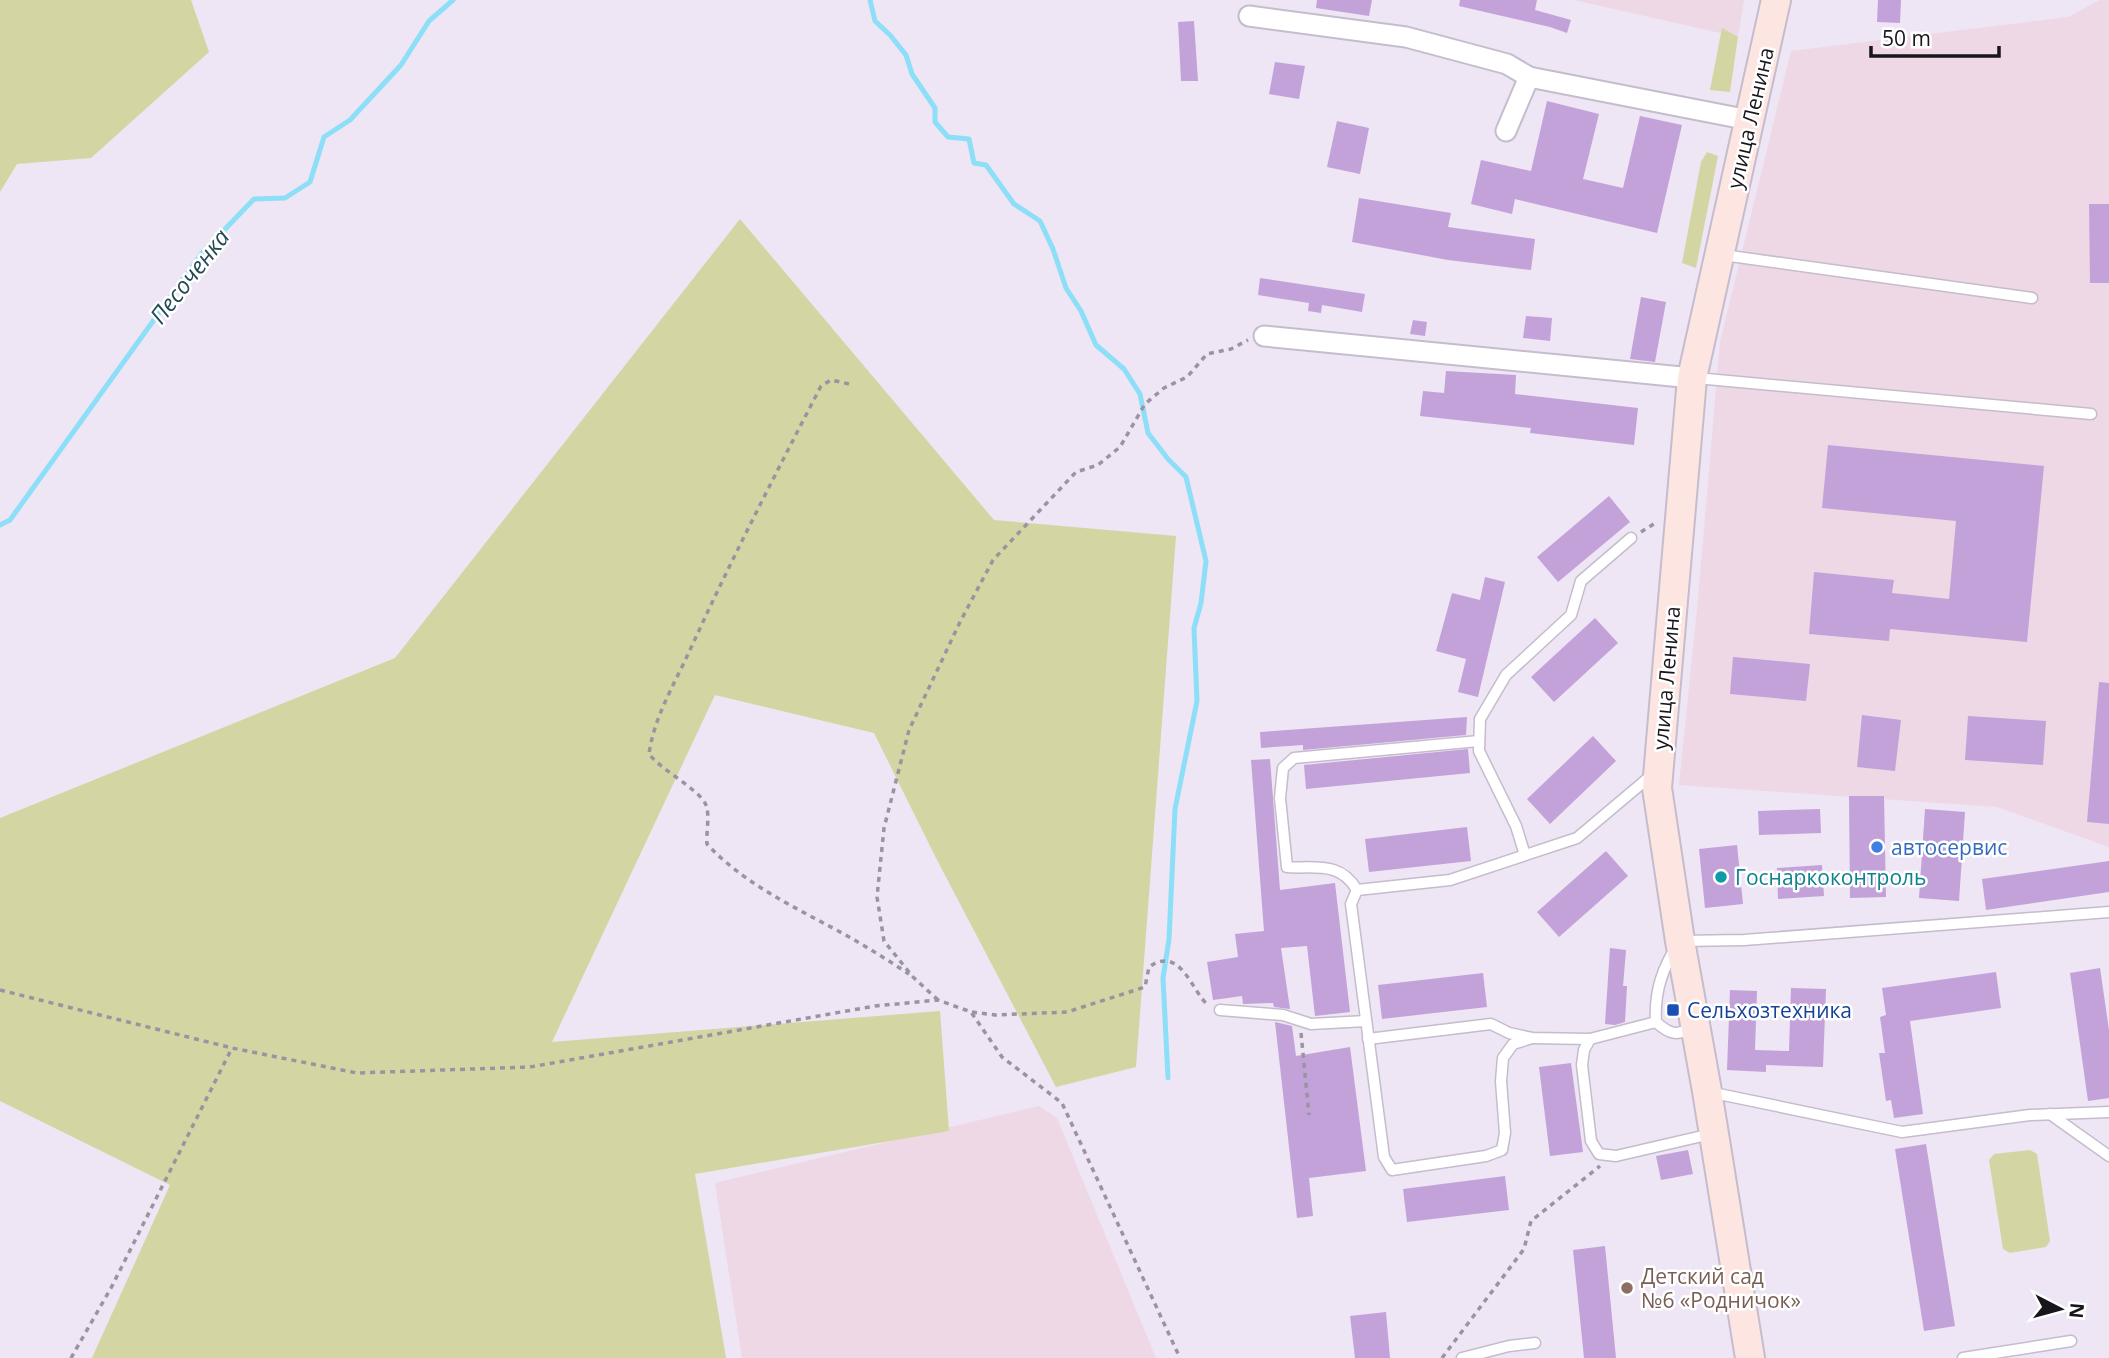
<svg xmlns="http://www.w3.org/2000/svg" width="2109" height="1358" viewBox="0 0 2109 1358" font-family="'Open Sans',sans-serif">
<style>
.industrial{fill:#eed8e5}
.green{fill:#d3d6a2}
.lines{fill:none;stroke-linecap:round;stroke-linejoin:round}
.stream{stroke:#8cdff7;stroke-width:5}
.building{fill:#c3a2da}
.lane-casing{stroke:#c5bccc;stroke-width:13}
.street-casing{stroke:#c5bccc;stroke-width:23}
.secondary-casing{stroke:#c5bccc;stroke-width:32}
.path{stroke:#9a94a0;stroke-width:3.5;stroke-dasharray:5 5;stroke-linecap:butt}
.lane{stroke:#fff;stroke-width:10}
.street{stroke:#fff;stroke-width:19}
.secondary{stroke:#fde6e2;stroke-width:28}
.shop-dot{fill:#3f7fe0;stroke:#fff;stroke-width:2.5}
.culture-dot{fill:#0f9aa8;stroke:#fff;stroke-width:2.5}
.transit-dot{fill:#1a4fb4;stroke:#fff;stroke-width:2.5}
.education-dot{fill:#8d6e63;stroke:#fff;stroke-width:2.5}
.labels{text-anchor:middle;dominant-baseline:central;stroke-width:5;stroke-linejoin:round;paint-order:stroke}
.street-label{font-size:21px;fill:#18151b;stroke:#fff}
.shop-label{font-size:21px;fill:#366cbe;stroke:#fff;text-anchor:start}
.culture-label{font-size:21px;fill:#0d838f;stroke:#fff;text-anchor:start}
.transit-label{font-size:21px;fill:#164399;stroke:#fff;text-anchor:start}
.education-label{font-size:21px;fill:#785e54;stroke:#fff;text-anchor:start}
.water-label{font-size:23px;font-style:italic;fill:#234953;stroke:#fff}
</style>
<rect width="100%" height="100%" fill="#eee5f5"/>
<g class="industrial">
<path d="M 1574,0 L 1744,0 L 1738,37 Z"/>
<path d="M 2100,0 L 2109,0 L 2109,847 L 1997,807 L 1679,785 L 1698,599 L 1720,342 L 1791,51 L 2068,17 Z"/>
<path d="M 1039,1106 L 1057,1118 L 1156,1358 L 742,1358 L 715,1183 Z"/>
</g>
<g class="green">
<path d="M 0,0 L 191,0 L 209,52 L 91,158 L 17,164 L 0,192 Z"/>
<path d="M 1722,28 L 1738,37 L 1730,92 L 1710,90 Z"/>
<path d="M 1707,152 L 1718,156 L 1696,268 L 1682,263 L 1701,162 Z"/>
<path d="M 740,219 L 994,520 L 1176,536 L 1136,1067 L 1056,1087 L 936,858 L 874,733 L 715,695 L 552,1042 L 940,1011 L 949,1131 L 695,1174 L 726,1358 L 92,1358 L 170,1185 L 0,1101 L 0,818 L 395,658 Z"/>
<path d="M 2030,1150 L 2037,1154 L 2050,1241 L 2046,1247 L 2010,1253 L 2003,1249 L 1989,1160 L 1994,1154 Z"/>
</g>
<g class="lines">
<g class="stream">
<path d="M 870,0 L 875,21 L 890,35 L 906,55 L 912,74 L 935,108 L 935,122 L 948,137 L 969,139 L 974,163 L 986,165 L 1014,204 L 1040,221 L 1053,249 L 1066,288 L 1081,311 L 1096,345 L 1124,369 L 1140,394 L 1148,433 L 1168,459 L 1186,477 L 1206,561 L 1201,603 L 1194,628 L 1197,701 L 1175,809 L 1169,939 L 1163,978 L 1168,1078"/>
<path d="M 0,525 L 10,520 L 202,253 L 254,199 L 285,198 L 310,182 L 324,137 L 350,120 L 401,65 L 429,21 L 453,0"/>
</g>
</g>
<g class="building">
<path d="M 1317,0 L 1372,0 L 1369,16 L 1316,8 Z"/>
<path d="M 1460,0 L 1537,0 L 1535,10 L 1571,20 L 1567,33 L 1550,27 L 1459,6 Z"/>
<path d="M 1878,0 L 1901,0 L 1900,23 L 1877,22 Z"/>
<path d="M 1194,21 L 1198,81 L 1181,81 L 1178,22 Z"/>
<path d="M 1275,62 L 1305,66 L 1299,99 L 1269,94 Z"/>
<path d="M 1547,101 L 1599,114 L 1583,179 L 1623,188 L 1640,116 L 1682,125 L 1657,233 L 1515,199 L 1512,214 L 1471,204 L 1481,160 L 1531,171 Z"/>
<path d="M 1337,121 L 1369,128 L 1360,174 L 1327,167 Z"/>
<path d="M 1359,198 L 1451,213 L 1448,227 L 1535,239 L 1531,270 L 1448,260 L 1352,242 Z"/>
<path d="M 2089,204 L 2109,204 L 2109,283 L 2090,283 Z"/>
<path d="M 1260,278 L 1365,294 L 1362,312 L 1322,305 L 1321,313 L 1308,311 L 1309,303 L 1258,295 Z"/>
<path d="M 1641,297 L 1666,302 L 1655,362 L 1630,359 Z"/>
<path d="M 1526,316 L 1552,318 L 1550,341 L 1523,338 Z"/>
<path d="M 1413,320 L 1427,322 L 1425,336 L 1410,334 Z"/>
<path d="M 1446,371 L 1516,375 L 1515,394 L 1638,408 L 1634,445 L 1530,433 L 1531,428 L 1420,416 L 1423,391 L 1444,393 Z"/>
<path d="M 1828,445 L 2044,466 L 2027,642 L 1890,629 L 1889,641 L 1809,634 L 1814,572 L 1894,580 L 1892,593 L 1949,599 L 1956,521 L 1822,508 Z"/>
<path d="M 1609,496 L 1630,522 L 1558,582 L 1537,557 Z"/>
<path d="M 1485,577 L 1505,582 L 1478,697 L 1458,692 L 1466,659 L 1436,651 L 1452,593 L 1480,600 Z"/>
<path d="M 1595,618 L 1618,643 L 1554,702 L 1531,677 Z"/>
<path d="M 1733,657 L 1810,664 L 1806,701 L 1730,694 Z"/>
<path d="M 2099,682 L 2109,683 L 2109,824 L 2087,822 Z"/>
<path d="M 1862,715 L 1901,720 L 1895,771 L 1857,767 Z"/>
<path d="M 1968,716 L 2046,721 L 2043,765 L 1965,760 Z"/>
<path d="M 1467,717 L 1466,735 L 1303,750 L 1303,745 L 1261,748 L 1260,732 Z"/>
<path d="M 1593,736 L 1616,761 L 1550,824 L 1527,799 Z"/>
<path d="M 1468,749 L 1470,773 L 1306,789 L 1304,765 Z"/>
<path d="M 1270,759 L 1280,890 L 1335,883 L 1350,1012 L 1315,1016 L 1307,946 L 1281,948 L 1290,1009 L 1274,1007 L 1273,1003 L 1243,1004 L 1242,996 L 1213,1000 L 1207,962 L 1238,957 L 1235,934 L 1264,931 L 1251,760 Z"/>
<path d="M 1849,796 L 1884,796 L 1886,897 L 1850,898 Z"/>
<path d="M 1820,809 L 1821,833 L 1759,835 L 1758,811 Z"/>
<path d="M 1925,809 L 1965,812 L 1959,901 L 1919,898 Z"/>
<path d="M 1467,827 L 1471,861 L 1369,872 L 1365,839 Z"/>
<path d="M 1737,845 L 1743,904 L 1705,908 L 1699,849 Z"/>
<path d="M 1606,851 L 1628,876 L 1559,937 L 1537,912 Z"/>
<path d="M 2109,861 L 2109,892 L 1986,910 L 1982,879 Z"/>
<path d="M 1822,865 L 1824,896 L 1778,899 L 1777,868 Z"/>
<path d="M 1610,948 L 1626,950 L 1623,986 L 1627,986 L 1625,1022 L 1615,1025 L 1605,1024 Z"/>
<path d="M 2100,968 L 2109,1030 L 2109,1098 L 2088,1101 L 2070,973 Z"/>
<path d="M 1996,972 L 2001,1008 L 1910,1021 L 1923,1114 L 1894,1118 L 1891,1100 L 1886,1101 L 1879,1053 L 1885,1053 L 1880,1017 L 1886,1015 L 1882,988 Z"/>
<path d="M 1483,973 L 1487,1007 L 1382,1019 L 1378,985 Z"/>
<path d="M 1791,988 L 1826,989 L 1823,1067 L 1766,1065 L 1766,1072 L 1727,1070 L 1730,990 L 1757,991 L 1755,1050 L 1789,1051 Z"/>
<path d="M 1275,1022 L 1292,1026 L 1296,1056 L 1350,1047 L 1366,1171 L 1309,1178 L 1313,1216 L 1297,1218 Z"/>
<path d="M 1571,1063 L 1583,1152 L 1550,1156 L 1539,1067 Z"/>
<path d="M 1926,1144 L 1955,1326 L 1924,1331 L 1895,1149 Z"/>
<path d="M 1688,1150 L 1693,1174 L 1661,1180 L 1656,1156 Z"/>
<path d="M 1505,1176 L 1509,1210 L 1407,1222 L 1403,1189 Z"/>
<path d="M 1605,1246 L 1616,1358 L 1584,1358 L 1573,1250 Z"/>
<path d="M 1386,1312 L 1390,1358 L 1355,1358 L 1350,1316 Z"/>
</g>
<g class="lines">
<defs>
<g id="lane">
<path d="M 1723,255 L 2032,298"/>
<path d="M 1696,378 L 2091,414"/>
<path d="M 1525,855 L 1516,826 L 1479,751 L 1480,719 L 1506,675 L 1571,615 L 1581,581 L 1631,538"/>
<path d="M 1357,890 C 1340,861 1316,869 1287,867 L 1280,798 L 1283,768 L 1294,758 L 1479,741"/>
<path d="M 1220,1010 L 1283,1015 L 1311,1024 L 1366,1021"/>
<path d="M 1691,1026 C 1678,1038 1668,1033 1656,1022 C 1654,991 1663,966 1680,941 L 1744,940 L 2109,912"/>
<path d="M 1532,1038 L 1513,1044 L 1503,1058 L 1501,1081 L 1505,1133 L 1502,1150 L 1486,1156 L 1392,1170 L 1384,1157 L 1351,904 L 1357,890 L 1450,880 L 1577,838 L 1653,774"/>
<path d="M 1368,1039 L 1491,1024 L 1509,1033 L 1532,1038 L 1590,1039 L 1656,1022"/>
<path d="M 1590,1039 L 1584,1050 L 1582,1065 L 1591,1141 L 1599,1154 L 1616,1156 L 1711,1134"/>
<path d="M 1709,1092 L 1902,1132 L 2030,1115 L 2109,1112"/>
<path d="M 2050,1114 L 2109,1156"/>
<path d="M 1462,1358 L 1509,1346 L 1535,1343"/>
<path d="M 1963,1358 L 2071,1341"/>
</g>
<g id="street">
<path d="M 1249,16 L 1406,37 L 1507,64 L 1529,77"/>
<path d="M 1506,131 L 1529,77 L 1749,120"/>
<path d="M 1264,336 L 1692,378"/>
</g>
<path id="secondary" d="M 1750,1358 L 1707,1091 L 1680,941 L 1657,788 L 1692,378 L 1776,0"/>
</defs>
<use href="#lane" class="lane-casing"/>
<use href="#street" class="street-casing"/>
<use href="#secondary" class="secondary-casing"/>
<g class="path">
<path d="M 849,384 L 831,380 L 821,386 C 776,473 731,560 690,650 C 675,683 654,717 649,754 C 662,771 699,789 706,805 C 710,815 706,833 707,844 C 740,880 786,903 829,926 C 856,940 883,957 909,974"/>
<path d="M 1641,532 L 1657,522"/>
<path d="M 0,990 L 232,1048"/>
<path d="M 938,1000 L 913,977 L 884,941 L 877,897 L 884,828 L 909,730 L 960,622 L 993,560 L 1076,472 L 1098,465 L 1120,447 L 1145,404 L 1164,388 L 1187,377 L 1207,354 L 1231,349 L 1248,340"/>
<path d="M 972,1012 L 995,1015 L 1067,1012 L 1145,987 L 1149,967 C 1181,944 1192,993 1209,1006"/>
<path d="M 1301,1033 L 1309,1115"/>
<path d="M 71,1358 L 111,1288 L 232,1048 L 357,1073 L 530,1067 L 875,1006 L 938,1000 L 971,1012 L 1002,1057 L 1062,1103 L 1180,1358"/>
<path d="M 1442,1358 L 1524,1249 L 1531,1221 L 1600,1166"/>
</g>
<use href="#lane" class="lane"/>
<use href="#street" class="street"/>
<use href="#secondary" class="secondary"/>
</g>
<circle class="shop-dot" cx="1877" cy="847" r="7"/>
<circle class="culture-dot" cx="1721" cy="877" r="7"/>
<rect class="transit-dot" x="1666" y="1003" width="14" height="14" rx="3.5"/>
<circle class="education-dot" cx="1627" cy="1288" r="7"/>
<g class="labels">
<g class="street-label">
<text transform="translate(1750 118) rotate(-77)">улица Ленина</text>
<text transform="translate(1666 678) rotate(-85)">улица Ленина</text>
</g>
<g class="shop-label">
<text x="1891" y="847">автосервис</text>
</g>
<g class="culture-label">
<text x="1735" y="877">Госнаркоконтроль</text>
</g>
<g class="transit-label">
<text x="1687" y="1010">Сельхозтехника</text>
</g>
<g class="education-label">
<text x="1641" y="1276">Детский сад<tspan x="1641" dy="24">№6 «Родничок»</tspan></text>
</g>
<g class="water-label">
<text transform="translate(189 276) rotate(-52)">Песоченка</text>
</g>
</g>
<g transform="translate(2060 1309) rotate(96)" stroke="#ffffff" stroke-width="5" paint-order="stroke">
<path d="M0-5L12 26L0 18L-12 26Z" fill="#18151b"/>
<text y="-10" font-size="19" font-weight="bold" text-anchor="middle" fill="#18151b">N</text>
</g>
<path d="M1871 46v10h128v-10" fill="none" stroke="#18151b" stroke-width="3.5"/>
<text x="1882" y="46" font-size="21" fill="#18151b" stroke="#ffffff" stroke-width="5" paint-order="stroke">50 m</text>
</svg>
